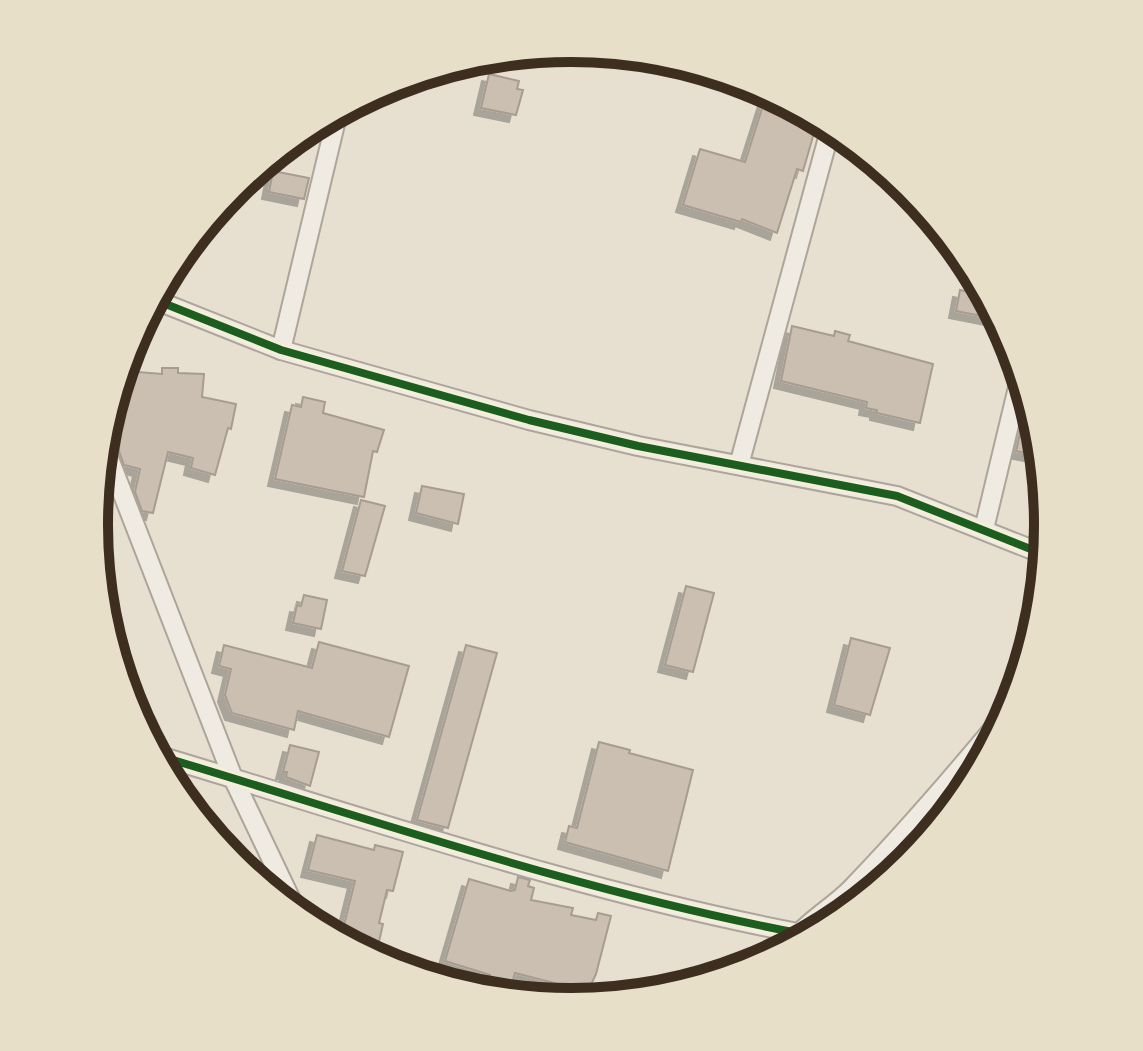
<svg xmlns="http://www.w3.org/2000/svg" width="1143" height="1051" viewBox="0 0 1143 1051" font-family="Georgia,serif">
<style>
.building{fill:#cbbfb2;stroke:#a89c90;stroke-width:2;filter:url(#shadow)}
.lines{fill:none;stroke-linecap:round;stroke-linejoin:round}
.minor-casing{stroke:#ada599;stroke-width:22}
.minor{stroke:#efebe3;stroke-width:18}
.cycleway-casing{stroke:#f7eed8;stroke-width:13}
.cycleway{stroke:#1b5e20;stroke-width:8}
.rim{fill:none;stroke:#3d2e20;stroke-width:10}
</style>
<defs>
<filter id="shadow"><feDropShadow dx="-7" dy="7" stdDeviation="0" flood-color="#0004"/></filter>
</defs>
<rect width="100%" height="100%" fill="#e7e0d1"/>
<g class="building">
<path d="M 489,74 L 519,81 L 517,89 L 523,90 L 516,115 L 481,108 Z"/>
<path d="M 767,93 L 816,126 L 803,171 L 797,169 L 777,233 L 742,219 L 741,222 L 683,205 L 700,149 L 745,162 Z"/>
<path d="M 273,171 L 309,178 L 304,199 L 269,192 Z"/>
<path d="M 972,282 L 997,319 L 956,311 L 960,290 L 970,292 Z"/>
<path d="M 792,326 L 834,336 L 835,331 L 850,335 L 848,341 L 933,364 L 920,423 L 877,413 L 877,410 L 866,408 L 867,402 L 781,381 Z"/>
<path d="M 162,368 L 178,368 L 178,373 L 204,374 L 202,397 L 236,404 L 231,429 L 228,428 L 215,475 L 191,468 L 193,458 L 168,452 L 153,513 L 142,511 L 135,492 L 140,469 L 124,465 L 119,451 L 121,413 L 116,413 L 126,371 L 162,374 Z"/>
<path d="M 303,397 L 325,402 L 323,413 L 384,430 L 377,452 L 373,451 L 364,497 L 275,479 L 292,405 L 301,407 Z"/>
<path d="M 1026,410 L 1027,416 L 1035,455 L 1016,451 Z"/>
<path d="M 422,486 L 464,494 L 458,524 L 416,513 Z"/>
<path d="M 361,500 L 385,506 L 365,576 L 342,571 Z"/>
<path d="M 686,586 L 714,593 L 693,672 L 665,665 Z"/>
<path d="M 304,595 L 327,600 L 321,629 L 293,623 L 297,605 L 301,606 Z"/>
<path d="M 851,638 L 890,648 L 870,715 L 834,705 Z"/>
<path d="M 319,642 L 409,666 L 389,737 L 298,711 L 294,730 L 232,713 L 225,695 L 231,669 L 219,666 L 224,645 L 312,668 Z"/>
<path d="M 466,645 L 497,653 L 448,828 L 417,820 Z"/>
<path d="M 599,742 L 630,750 L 629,753 L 693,770 L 668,871 L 565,842 L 569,826 L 577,828 Z"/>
<path d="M 290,745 L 319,752 L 310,786 L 286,777 L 287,772 L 283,772 Z"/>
<path d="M 317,835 L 374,850 L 375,845 L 403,852 L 393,891 L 387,890 L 379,923 L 383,924 L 378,946 L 346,938 L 348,931 L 343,929 L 355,881 L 308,870 Z"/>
<path d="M 518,877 L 530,880 L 528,886 L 534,888 L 531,900 L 573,908 L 571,915 L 596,920 L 598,913 L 611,916 L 596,974 L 584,1000 L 564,1002 L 566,990 L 561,989 L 562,985 L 515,973 L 511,986 L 489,979 L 490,975 L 445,961 L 469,879 L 511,891 L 515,890 Z"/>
<path d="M 355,941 L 391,951 L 387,966 L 354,943 Z"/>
</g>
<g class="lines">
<defs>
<g id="minor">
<path d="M 158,301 L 281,350 L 529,420 L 638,446 L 897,496 L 1043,554"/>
<path d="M 281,350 L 336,120"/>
<path d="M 108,456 L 233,778 L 292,902"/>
<path d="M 739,465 L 829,134"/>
<path d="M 984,529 L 1020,379"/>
<path d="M 163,757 C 373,820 582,892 798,933"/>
<path d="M 791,942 C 808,921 832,908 851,889 C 908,830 961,768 1013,705"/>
</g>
</defs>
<use href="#minor" class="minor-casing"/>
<use href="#minor" class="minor"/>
<defs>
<g id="cycleway">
<path d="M 158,301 L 281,350 L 529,420 L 638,446 L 897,496 L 1043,554"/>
<path d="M 163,757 C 373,820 582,892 798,933"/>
</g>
</defs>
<use href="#cycleway" class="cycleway-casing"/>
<use href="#cycleway" class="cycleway"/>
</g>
<path d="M0 0H1143V1051H0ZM108 525a463 463 0 1 1 926 0a463 463 0 1 1-926 0Z" fill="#e8dfc9" fill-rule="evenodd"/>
<path class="rim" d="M108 525a463 463 0 1 1 926 0a463 463 0 1 1-926 0Z"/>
</svg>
